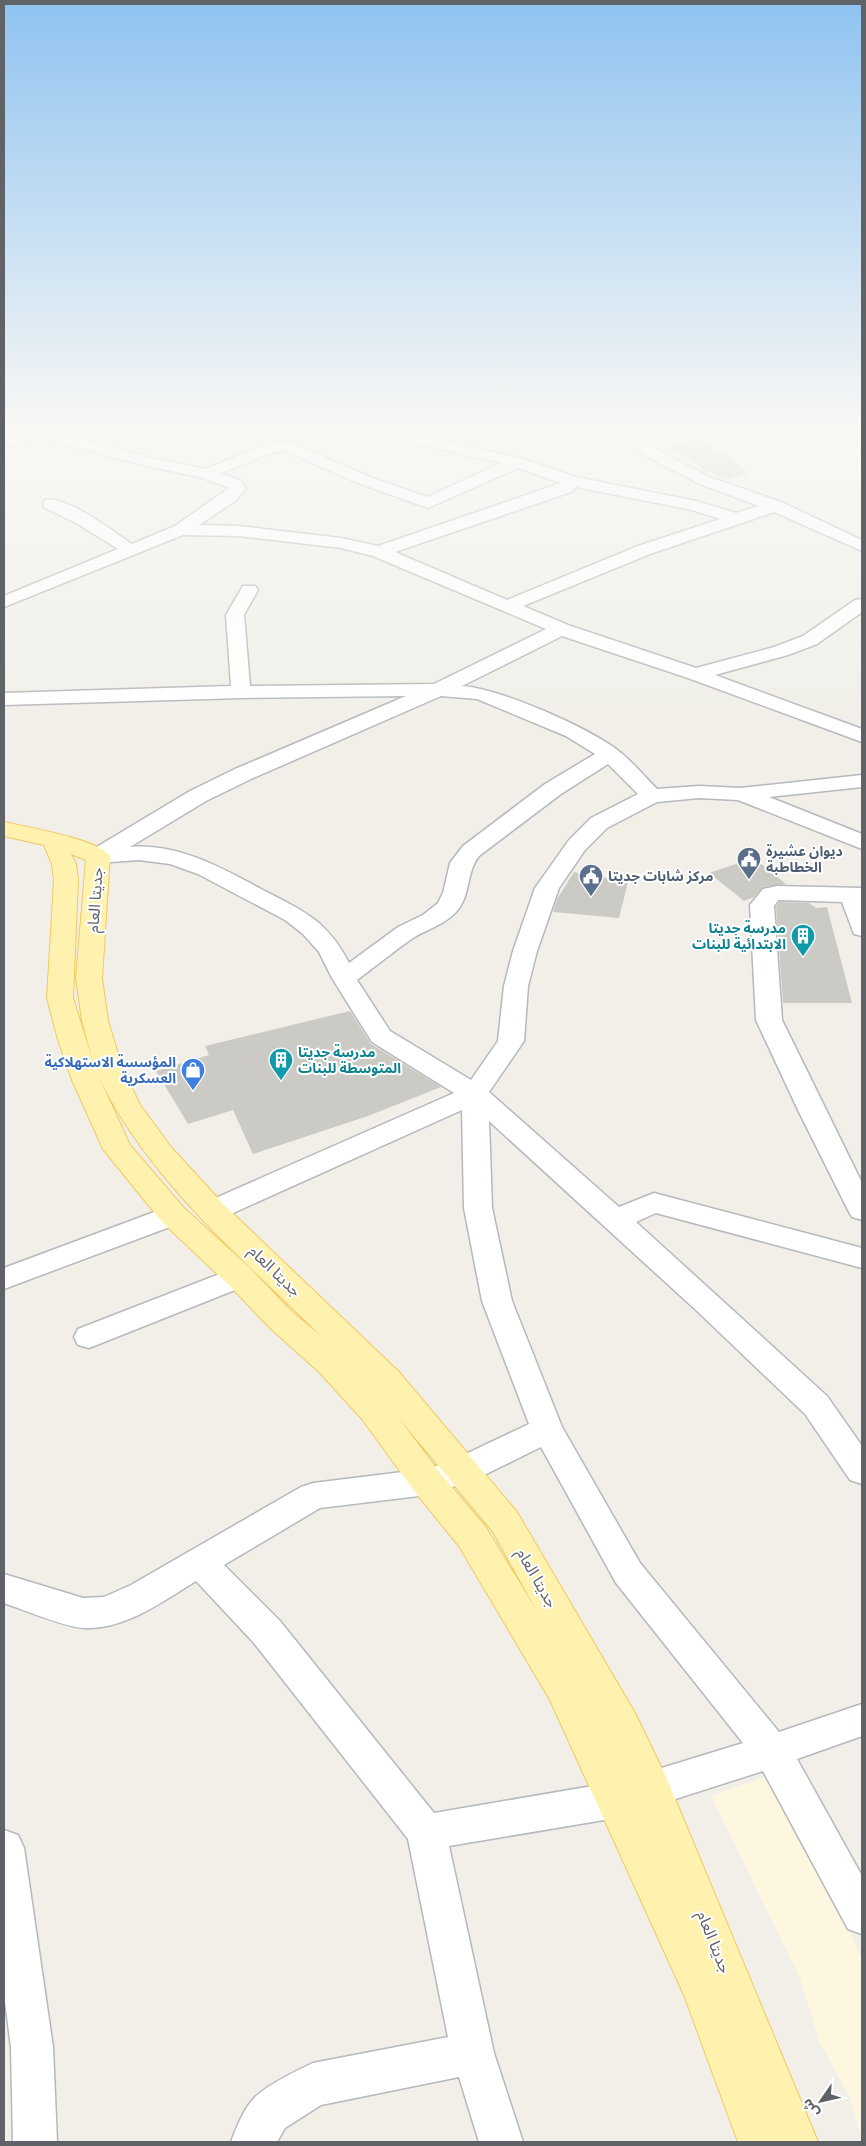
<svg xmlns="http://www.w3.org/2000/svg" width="866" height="2146" viewBox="0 0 866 2146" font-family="'Fira Sans Condensed','Noto Sans Arabic',sans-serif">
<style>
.commercial{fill:#fef7e0}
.building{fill:#cccac5}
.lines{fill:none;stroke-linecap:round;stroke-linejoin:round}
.minor-casing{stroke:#b5b8bc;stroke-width:3}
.major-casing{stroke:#f2c960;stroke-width:2}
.minor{fill:#fff;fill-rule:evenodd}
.major{fill:#fff2af;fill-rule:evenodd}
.labels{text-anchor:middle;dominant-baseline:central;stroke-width:4;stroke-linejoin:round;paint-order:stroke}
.service-label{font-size:14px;font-weight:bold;fill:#4e5e75;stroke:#fff;text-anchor:start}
.culture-label{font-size:14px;font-weight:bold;fill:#0d838f;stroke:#fff;text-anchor:end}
.shop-label{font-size:14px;font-weight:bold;fill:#366cbe;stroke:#fff;text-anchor:end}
.near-street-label{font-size:16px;fill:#5f6368;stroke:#fff}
</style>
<rect width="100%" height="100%" fill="#f1efe8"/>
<path class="commercial" d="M 765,1777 L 838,1906 L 862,1960 L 862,2138 L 849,2095 L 819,2041 L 800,1978 L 711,1796 Z"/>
<g class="building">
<path d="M 699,439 L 718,453 L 724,452 L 748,473 L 727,480 L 703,469 L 669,446 Z"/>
<path d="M 754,858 L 786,884 L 763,887 L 754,897 L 744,901 L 709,873 Z"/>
<path d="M 574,872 L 628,882 L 619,918 L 553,912 L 557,899 Z"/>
<path d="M 779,902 L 809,903 L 816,908 L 827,907 L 852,1003 L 783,1003 L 776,907 Z"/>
<path d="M 350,1011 L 371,1044 L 441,1087 L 368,1116 L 253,1154 L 233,1110 L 188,1124 L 156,1071 L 209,1055 L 205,1046 Z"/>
</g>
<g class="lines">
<defs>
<g id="minor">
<path d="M 363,425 L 387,425 L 420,435 L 523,459 L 576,477 L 696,501 L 736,513 L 759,506 L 700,484 L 658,463 L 599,425 L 618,425 L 670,457 L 712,478 L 781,502 L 862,540 L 862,551 L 774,512 L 650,554 L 523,606 L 568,625 L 696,668 L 774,647 L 803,636 L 855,600 L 862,599 L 862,612 L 817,644 L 788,655 L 715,675 L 862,729 L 862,742 L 688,678 L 562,636 L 462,686 C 501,689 584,726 616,749 C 631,760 644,776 657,789 L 699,786 L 740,788 L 862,775 L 862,787 L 769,797 L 862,834 L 862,849 L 738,800 L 699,798 L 657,802 L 607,828 L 585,850 L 559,888 L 537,951 L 528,986 L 524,1041 L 489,1092 L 619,1207 L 654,1193 L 862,1248 L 862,1268 L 656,1213 L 636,1222 L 827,1396 L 862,1446 L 862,1484 L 850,1480 L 805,1414 L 697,1311 L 489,1121 L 492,1208 L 512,1301 L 562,1427 L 640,1563 L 779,1732 L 862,1704 L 862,1736 L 797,1759 L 862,1876 L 862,1934 L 848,1929 L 763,1771 L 616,1818 L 449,1846 L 494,2053 L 523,2142 L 479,2142 L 459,2077 L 321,2105 L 285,2128 L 277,2142 L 231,2142 C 236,2128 244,2108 255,2097 C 269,2084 296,2071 313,2063 L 448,2037 L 408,1839 L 254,1643 L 196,1581 C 163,1601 125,1630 84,1628 C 65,1627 24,1610 4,1603 L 4,1574 L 83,1598 L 104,1597 L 131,1585 L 301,1487 L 313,1483 L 427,1469 L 451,1461 L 529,1424 L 482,1301 L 464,1208 L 462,1110 L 222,1218 L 212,1221 L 202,1218 L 198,1211 L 202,1204 L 454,1093 L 372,1042 L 332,978 L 319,952 L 303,934 L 285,920 L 198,874 L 170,864 L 139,860 L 98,863 L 90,861 L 87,856 L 90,851 L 190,791 L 235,769 L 406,696 L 241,698 L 4,705 L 4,693 L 231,686 L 226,615 L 243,586 L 255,586 L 258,590 L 244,615 L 250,686 L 434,684 L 546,629 L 373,556 L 341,548 L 238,536 L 183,535 L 4,607 L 4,596 L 118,549 L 76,523 L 45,508 L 43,504 L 45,500 C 66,495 114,532 132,544 L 175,526 L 229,488 L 203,478 L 144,465 L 41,438 L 4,446 L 4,436 L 41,428 L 152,458 L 205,469 L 265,445 L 287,441 L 370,477 L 427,497 L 501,463 L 410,442 L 366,428 ZM 285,451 L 358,483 L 428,508 L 518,468 L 561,483 L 378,546 L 341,538 L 238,526 L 199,525 L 235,501 L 246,489 L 241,481 L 221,473 L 274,452 ZM 576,487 L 692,510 L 720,519 L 638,546 L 507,600 L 395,552 L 571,492 ZM 441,696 L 477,699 L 566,736 L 595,754 L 545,784 L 463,846 L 450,863 L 443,893 L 438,903 L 423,915 L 398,927 L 349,963 C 341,947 332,935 319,923 C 302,909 282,900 263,890 C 222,868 178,843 130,847 L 206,801 L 251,779 ZM 608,764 L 638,794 L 591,818 L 569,840 L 535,888 L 513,951 L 504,986 L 498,1041 L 471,1080 L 390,1031 L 357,980 C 376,966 394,951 413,938 C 427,929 444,925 456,912 C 471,896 466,872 479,856 L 561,794 ZM 541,1447 L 616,1583 L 743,1743 L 616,1782 L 434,1813 L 280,1621 L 224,1565 L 320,1508 L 427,1495 L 474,1480 Z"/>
<path d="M 777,886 L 862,888 L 862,936 L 854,934 L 842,902 L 778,900 L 774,906 L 782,1020 L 862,1183 L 862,1220 L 852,1217 L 848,1210 L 798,1110 L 756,1020 L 750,905 L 763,889 Z"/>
<path d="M 173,1205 L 183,1208 L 187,1215 L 183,1222 L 4,1289 L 4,1268 Z"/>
<path d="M 240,1266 L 250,1270 L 255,1277 L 250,1284 L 89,1348 L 78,1345 L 74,1337 L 78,1329 Z"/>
<path d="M 4,1830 L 18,1835 L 24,1848 L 53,2047 L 57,2142 L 13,2142 L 11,2047 L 4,1994 Z"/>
</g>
<path id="major" d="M 4,822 C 26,827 98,839 110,856 L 102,978 L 108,1021 L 122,1067 L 140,1105 L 171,1147 L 223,1204 L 399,1372 L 517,1512 L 635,1713 L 666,1777 L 818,2142 L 738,2142 L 684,1995 L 550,1700 L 459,1546 L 415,1492 L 362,1419 L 319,1372 L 269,1327 L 229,1285 L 162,1222 L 103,1149 L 72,1080 L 58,1040 L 47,998 L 54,880 L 52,864 L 44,845 L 4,836 ZM 71,854 L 86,860 L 76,978 L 82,1021 L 93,1062 L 73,998 L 78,880 L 76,864 ZM 97,1073 C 146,1178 240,1256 321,1336 L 291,1311 L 251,1269 L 184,1208 L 130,1145 ZM 398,1417 L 493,1532 L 538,1613 L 485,1526 L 439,1472 Z"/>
</defs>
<use href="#minor" class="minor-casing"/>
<use href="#major" class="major-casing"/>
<use href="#minor" class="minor"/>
<use href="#major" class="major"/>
</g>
<linearGradient id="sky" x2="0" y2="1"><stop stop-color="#8fc3f1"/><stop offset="0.59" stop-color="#f9f8f5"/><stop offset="1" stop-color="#f9f8f5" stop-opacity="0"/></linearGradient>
<rect width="866" height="725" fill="url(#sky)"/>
<defs>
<symbol id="civic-pin" viewBox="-11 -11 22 30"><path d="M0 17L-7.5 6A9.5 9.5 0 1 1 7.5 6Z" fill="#5c6f8a" stroke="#fff"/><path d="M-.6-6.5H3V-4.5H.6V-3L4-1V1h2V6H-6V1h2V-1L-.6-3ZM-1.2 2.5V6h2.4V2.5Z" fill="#fff"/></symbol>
<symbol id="building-pin" viewBox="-11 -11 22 30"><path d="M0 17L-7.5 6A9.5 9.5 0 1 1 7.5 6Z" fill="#0f9aa8" stroke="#fff"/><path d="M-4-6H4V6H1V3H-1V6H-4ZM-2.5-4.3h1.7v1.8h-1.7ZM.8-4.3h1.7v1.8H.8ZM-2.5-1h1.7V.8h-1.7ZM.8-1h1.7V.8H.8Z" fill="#fff"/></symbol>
<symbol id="shop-pin" viewBox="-11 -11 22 30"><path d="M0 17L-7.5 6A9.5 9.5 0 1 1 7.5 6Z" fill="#3f7fe0" stroke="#fff"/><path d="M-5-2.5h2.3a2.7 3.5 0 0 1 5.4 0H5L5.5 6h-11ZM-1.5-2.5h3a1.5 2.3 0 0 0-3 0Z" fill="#fff"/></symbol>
</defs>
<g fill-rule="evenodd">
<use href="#civic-pin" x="735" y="845" width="28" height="38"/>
<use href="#civic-pin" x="577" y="862" width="28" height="38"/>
<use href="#building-pin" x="789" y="922" width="28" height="38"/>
<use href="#building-pin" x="267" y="1046" width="28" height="38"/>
<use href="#shop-pin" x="179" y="1056" width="28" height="38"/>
</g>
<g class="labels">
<g class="service-label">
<text x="766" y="851">ديوان عشيرة<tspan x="766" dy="16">الخطاطبة</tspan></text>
<text x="608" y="876">مركز شابات جديتا</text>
</g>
<g class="culture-label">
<text x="786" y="928">مدرسة جديتا<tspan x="786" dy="16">الابتدائية للبنات</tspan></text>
<text x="298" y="1052" text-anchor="start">مدرسة جديتا<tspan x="298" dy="16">المتوسطة للبنات</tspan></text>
</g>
<g class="shop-label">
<text x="176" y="1062">المؤسسة الاستهلاكية<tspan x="176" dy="16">العسكرية</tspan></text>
</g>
<g class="near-street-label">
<text transform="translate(95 900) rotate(-86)">جديتا العام</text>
<text transform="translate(275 1271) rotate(44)">جديتا العام</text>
<text transform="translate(537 1578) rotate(60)">جديتا العام</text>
<text transform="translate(714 1942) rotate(68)">جديتا العام</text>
</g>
</g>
<rect width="866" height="2146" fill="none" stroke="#5f6368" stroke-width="10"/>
<g transform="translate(821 2101) rotate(236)" stroke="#ffffff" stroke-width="4" paint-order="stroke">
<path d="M0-4L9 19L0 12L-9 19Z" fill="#5f6368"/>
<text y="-8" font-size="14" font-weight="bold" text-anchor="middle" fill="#5f6368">ش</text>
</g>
</svg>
